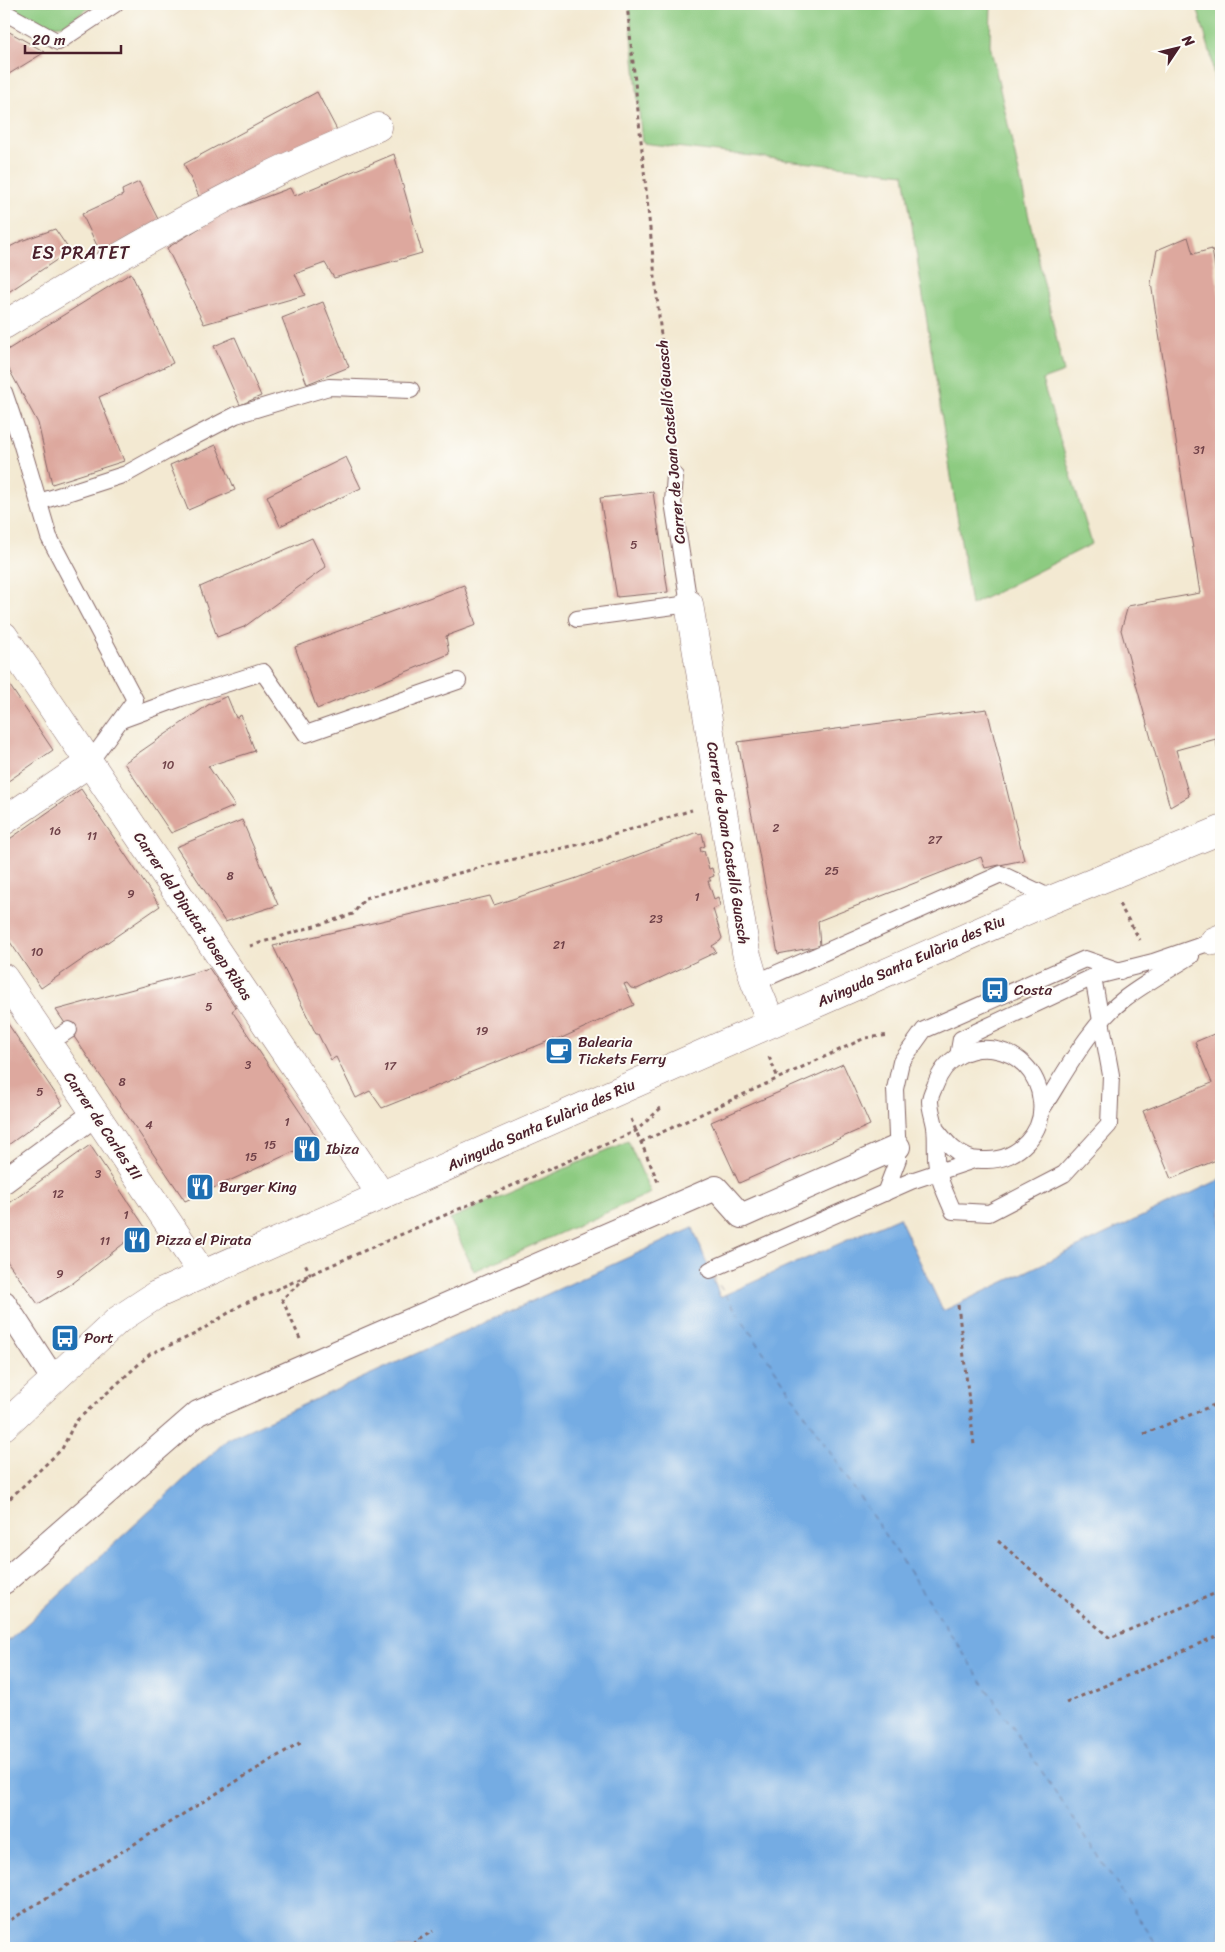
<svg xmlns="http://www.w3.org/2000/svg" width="1225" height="1952" viewBox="0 0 1225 1952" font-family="Sriracha,sans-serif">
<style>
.green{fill:#8dcb81;stroke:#6c7556}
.water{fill:#74ace3;stroke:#5f6687}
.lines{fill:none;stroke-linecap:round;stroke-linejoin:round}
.ferry{stroke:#5b5775;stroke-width:1;stroke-dasharray:6 5;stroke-linecap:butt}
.building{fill:#dda89e}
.service-casing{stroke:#856665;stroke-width:18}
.pedestrian-casing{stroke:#856665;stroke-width:26}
.minor-casing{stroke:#856665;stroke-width:29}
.tertiary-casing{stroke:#856665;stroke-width:29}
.path{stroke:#856665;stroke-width:3;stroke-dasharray:4 4;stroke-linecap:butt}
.service{stroke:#fff;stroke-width:16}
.pedestrian{stroke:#fff;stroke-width:24}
.minor{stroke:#fff;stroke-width:28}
.tertiary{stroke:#fff;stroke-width:28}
.labels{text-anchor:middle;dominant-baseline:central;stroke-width:4;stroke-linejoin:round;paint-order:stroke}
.number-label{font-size:12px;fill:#6f4148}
.street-label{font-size:15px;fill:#4a1f2b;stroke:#fdfcf7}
.poi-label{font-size:15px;fill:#4a1f2b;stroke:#fdfcf7;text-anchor:start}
.quarter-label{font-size:18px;letter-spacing:1px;fill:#4a1f2b;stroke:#fdfcf7}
</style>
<rect width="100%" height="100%" fill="#fdfcf7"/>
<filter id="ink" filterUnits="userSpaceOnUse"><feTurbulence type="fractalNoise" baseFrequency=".02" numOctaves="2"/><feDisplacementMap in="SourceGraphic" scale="10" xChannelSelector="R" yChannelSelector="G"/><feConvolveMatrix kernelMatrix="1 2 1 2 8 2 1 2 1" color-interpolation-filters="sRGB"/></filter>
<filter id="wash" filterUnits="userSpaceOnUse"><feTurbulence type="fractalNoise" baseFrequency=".0096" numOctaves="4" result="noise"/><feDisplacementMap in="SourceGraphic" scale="20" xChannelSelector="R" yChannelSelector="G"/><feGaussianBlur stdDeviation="1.12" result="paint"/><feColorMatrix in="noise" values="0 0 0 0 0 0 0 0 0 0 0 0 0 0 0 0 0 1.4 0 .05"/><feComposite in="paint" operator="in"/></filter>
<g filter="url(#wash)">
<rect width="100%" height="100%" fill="#f3e9d2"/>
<g class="green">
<path d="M 5,4 L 95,4 L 63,25 L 44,26 Z"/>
<path d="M 629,4 L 991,4 L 990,45 L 1064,372 L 1042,380 L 1092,544 L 971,605 L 904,174 L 642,143 Z"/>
<path d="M 1196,4 L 1221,4 L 1221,137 L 1211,55 Z"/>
<path d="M 628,1141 L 651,1193 L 474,1271 L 450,1219 Z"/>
</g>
<path class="water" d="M 1221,1179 L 1221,1948 L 4,1948 L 4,1645 L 228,1439 L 693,1228 L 720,1297 L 899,1217 L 943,1311 Z"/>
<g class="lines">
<path class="ferry" d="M 713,1276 L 1159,1948"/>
</g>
<g id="blocks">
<g class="building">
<path d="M 4,29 L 45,52 L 4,77 Z"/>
<path d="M 317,92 L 337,130 L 201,201 L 184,164 Z"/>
<path d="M 394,154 L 422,253 L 334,278 L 325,263 L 295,274 L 305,295 L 204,324 L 167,248 L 228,211 L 290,188 L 294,196 Z"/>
<path d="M 139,182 L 159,221 L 101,254 L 82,214 L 123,195 L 122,190 Z"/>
<path d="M 55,229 L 70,251 L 4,295 L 4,250 L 21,241 Z"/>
<path d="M 1188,237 L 1193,254 L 1212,249 L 1221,306 L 1221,772 L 1216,739 L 1176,750 L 1189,796 L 1170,807 L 1121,630 L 1128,606 L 1200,593 L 1151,283 L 1157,250 Z"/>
<path d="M 131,273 L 173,363 L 99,397 L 124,461 L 52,484 L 38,423 L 4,360 L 4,352 Z"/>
<path d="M 323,302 L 349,367 L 307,384 L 282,318 Z"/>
<path d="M 235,337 L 261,396 L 240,405 L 214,346 Z"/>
<path d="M 216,445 L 235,490 L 188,510 L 170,465 Z"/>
<path d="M 346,457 L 361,488 L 280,526 L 267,496 Z"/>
<path d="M 653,492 L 668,592 L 617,597 L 600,498 Z"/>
<path d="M 312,538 L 326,567 L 244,627 L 217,637 L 200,587 Z"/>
<path d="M 464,585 L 476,625 L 446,636 L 449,654 L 317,709 L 295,647 Z"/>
<path d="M 4,677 L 53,750 L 4,784 Z"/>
<path d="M 227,696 L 236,718 L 241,715 L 255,751 L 208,766 L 235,806 L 171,833 L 124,763 L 208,705 Z"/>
<path d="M 987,709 L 1024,860 L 985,868 L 981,857 L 818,921 L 820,946 L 778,954 L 738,742 Z"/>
<path d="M 81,789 L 160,906 L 41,988 L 4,933 L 4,843 Z"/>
<path d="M 242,820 L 278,905 L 225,922 L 176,847 Z"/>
<path d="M 697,832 L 698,834 L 702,833 L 705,846 L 700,848 L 701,852 L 704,851 L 709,869 L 712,868 L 714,876 L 709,878 L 711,881 L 708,881 L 714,899 L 718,897 L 720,906 L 713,909 L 722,938 L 720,941 L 712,946 L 716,952 L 637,989 L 631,988 L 627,983 L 624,984 L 634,1005 L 555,1041 L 554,1039 L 382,1108 L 370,1091 L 356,1098 L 336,1057 L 331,1060 L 318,1034 L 316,1034 L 273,946 L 490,896 L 494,905 L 577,878 Z"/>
<path d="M 209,968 L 236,1008 L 232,1011 L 319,1140 L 185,1201 L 56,1010 L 203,970 L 204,971 Z"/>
<path d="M 4,1018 L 63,1105 L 4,1148 Z"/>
<path d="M 1221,1031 L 1221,1158 L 1171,1179 L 1143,1111 L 1212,1083 L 1195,1042 Z"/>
<path d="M 843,1064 L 870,1125 L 739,1183 L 711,1122 Z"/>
<path d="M 90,1145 L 145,1227 L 73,1283 L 38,1304 L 4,1257 L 4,1207 Z"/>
</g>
</g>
</g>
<g filter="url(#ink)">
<use href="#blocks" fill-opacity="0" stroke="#856665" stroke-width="1"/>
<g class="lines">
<defs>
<g id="service">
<path d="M 4,12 L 58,42 L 115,4"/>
<path d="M 4,392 L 20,439 L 49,537 L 135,700 L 89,763"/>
<path d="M 39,502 L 126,474 L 180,444 L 236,415 L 329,387 L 411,390"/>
<path d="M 577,619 L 689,604 L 673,502 L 675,476"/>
<path d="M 121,720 L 181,698 L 263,672 L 306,734 L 458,681"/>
<path d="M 755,983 L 1001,874 L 1053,899"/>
<path d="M 48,1044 L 69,1030"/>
<path d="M 958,1056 L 961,1039 L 1093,977 L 1153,962 L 1214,941"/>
<path d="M 1042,1109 C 1065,1073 1090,1025 1124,999 C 1145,983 1169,970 1191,956"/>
<path d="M 935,1128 C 947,1143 953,1152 972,1159 C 976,1160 982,1160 987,1160 C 1018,1160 1045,1132 1041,1101 C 1035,1040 954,1029 935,1086 C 933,1090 930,1096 930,1101 C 930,1109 934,1119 935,1127 C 937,1142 934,1158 938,1172 C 941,1185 948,1199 953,1211 L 989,1213 L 1064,1174 L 1109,1125 L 1111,1075 L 1093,977"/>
<path d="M 885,1193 L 898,1159 L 895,1089 L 901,1062 L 924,1030 L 1085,959 L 1120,971"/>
<path d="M 710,1270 L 911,1181 L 974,1160"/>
</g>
<g id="pedestrian">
<path d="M 4,1181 L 95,1114"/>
<path d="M 4,1303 L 54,1380"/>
<path d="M 4,1582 L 198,1413 L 716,1188 L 741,1216 L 898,1147"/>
</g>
<g id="minor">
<path d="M 4,325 C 88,274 173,224 261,180 C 299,160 339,144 378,127"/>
<path d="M 689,604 L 746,952 L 755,983 L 771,1022"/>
<path d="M 4,636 L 382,1196"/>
<path d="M 4,821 L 89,763"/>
<path d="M 1214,941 L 1221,938"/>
<path d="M 4,978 L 202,1273"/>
</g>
<path id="tertiary" d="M 4,1426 L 118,1320 L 156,1295 L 1053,899 L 1221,830"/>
</defs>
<use href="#service" class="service-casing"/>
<use href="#pedestrian" class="pedestrian-casing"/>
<use href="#minor" class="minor-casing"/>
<use href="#tertiary" class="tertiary-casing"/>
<g class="path">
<path d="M 627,4 L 673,453"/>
<path d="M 1119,904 L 1140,940"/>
<path d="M 250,946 L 353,914 L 365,898 L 493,864 L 594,841 L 692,810"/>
<path d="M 769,1057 L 778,1078"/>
<path d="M 631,1119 L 658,1182"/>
<path d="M 641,1142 L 865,1038 L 889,1035"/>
<path d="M 958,1305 L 974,1445"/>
<path d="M 300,1339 L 282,1299 L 310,1274 L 305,1263"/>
<path d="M 1144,1434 L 1221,1402"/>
<path d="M 4,1504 L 62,1449 L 75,1422 L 150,1354 L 195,1334 L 241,1305 L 636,1131 L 662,1107"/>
<path d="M 998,1541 L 1110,1638 L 1221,1591"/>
<path d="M 1066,1703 L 1221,1634"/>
<path d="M 4,1924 L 302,1741"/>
<path d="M 405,1948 L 433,1931"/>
</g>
<use href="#service" class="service"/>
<use href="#pedestrian" class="pedestrian"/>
<use href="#minor" class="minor"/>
<use href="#tertiary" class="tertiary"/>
</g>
</g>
<defs>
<symbol id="bus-square" viewBox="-11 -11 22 22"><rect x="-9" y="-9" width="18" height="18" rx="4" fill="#1f6fb2" stroke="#fdfcf7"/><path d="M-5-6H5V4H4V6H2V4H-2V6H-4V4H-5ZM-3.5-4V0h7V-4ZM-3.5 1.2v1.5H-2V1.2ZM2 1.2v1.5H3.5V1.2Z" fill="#fff"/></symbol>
<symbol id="cafe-square" viewBox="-11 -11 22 22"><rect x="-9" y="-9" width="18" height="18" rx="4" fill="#1f6fb2" stroke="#fdfcf7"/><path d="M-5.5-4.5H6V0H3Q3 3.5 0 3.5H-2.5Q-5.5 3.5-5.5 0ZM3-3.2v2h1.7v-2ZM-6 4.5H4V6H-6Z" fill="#fff"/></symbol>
<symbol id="restaurant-square" viewBox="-11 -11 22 22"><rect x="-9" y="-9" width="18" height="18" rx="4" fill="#1f6fb2" stroke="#fdfcf7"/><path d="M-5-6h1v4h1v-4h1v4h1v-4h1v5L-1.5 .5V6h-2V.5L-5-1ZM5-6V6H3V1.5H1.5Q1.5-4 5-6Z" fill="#fff"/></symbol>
</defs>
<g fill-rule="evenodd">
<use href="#bus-square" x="979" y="974" width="32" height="32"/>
<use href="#cafe-square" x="543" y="1035" width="32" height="32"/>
<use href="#restaurant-square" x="291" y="1133" width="32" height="32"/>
<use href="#restaurant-square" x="184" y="1171" width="32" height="32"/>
<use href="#restaurant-square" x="121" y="1224" width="32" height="32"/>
<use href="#bus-square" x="49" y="1322" width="32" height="32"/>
</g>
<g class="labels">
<g class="number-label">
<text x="1199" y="450">31</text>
<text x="634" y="545">5</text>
<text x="168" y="765">10</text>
<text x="776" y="828">2</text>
<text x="55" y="831">16</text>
<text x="92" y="836">11</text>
<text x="935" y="840">27</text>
<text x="832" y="871">25</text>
<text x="230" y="876">8</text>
<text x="131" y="894">9</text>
<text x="697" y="897">1</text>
<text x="656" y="919">23</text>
<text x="559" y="945">21</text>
<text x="37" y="952">10</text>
<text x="209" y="1007">5</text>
<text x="482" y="1031">19</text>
<text x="248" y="1065">3</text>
<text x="390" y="1066">17</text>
<text x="122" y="1082">8</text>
<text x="40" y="1092">5</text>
<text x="287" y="1122">1</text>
<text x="149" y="1125">4</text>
<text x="270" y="1145">15</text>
<text x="251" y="1157">15</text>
<text x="98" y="1174">3</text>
<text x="58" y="1194">12</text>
<text x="126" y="1215">1</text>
<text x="105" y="1241">11</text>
<text x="60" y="1274">9</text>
</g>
<g class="street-label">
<text transform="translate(671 442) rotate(-95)">Carrer de Joan Castelló Guasch</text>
<text transform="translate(728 843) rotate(81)">Carrer de Joan Castelló Guasch</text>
<text transform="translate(193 916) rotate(56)">Carrer del Diputat Josep Ribas</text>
<text transform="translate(911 961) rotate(-24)">Avinguda Santa Eulària des Riu</text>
<text transform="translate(541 1125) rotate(-24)">Avinguda Santa Eulària des Riu</text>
<text transform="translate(103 1126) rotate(56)">Carrer de Carles III</text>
</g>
<g class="poi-label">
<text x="1014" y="990">Costa</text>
<text x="578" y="1042">Balearia<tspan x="578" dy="17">Tickets Ferry</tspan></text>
<text x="326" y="1149">Ibiza</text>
<text x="219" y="1187">Burger King</text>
<text x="156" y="1240">Pizza el Pirata</text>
<text x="84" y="1338">Port</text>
</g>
<g class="quarter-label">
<text x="81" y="253">ES PRATET</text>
</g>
</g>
<rect width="1225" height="1952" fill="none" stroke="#fdfcf7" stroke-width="20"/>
<g transform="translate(1178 48) rotate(55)" stroke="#fdfcf7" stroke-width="4" paint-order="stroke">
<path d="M0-4L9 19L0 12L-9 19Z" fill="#4a1f2b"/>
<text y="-8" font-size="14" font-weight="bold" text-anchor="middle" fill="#4a1f2b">N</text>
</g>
<path d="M25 45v8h96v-8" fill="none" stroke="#4a1f2b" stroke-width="2.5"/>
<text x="32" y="45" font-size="15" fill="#4a1f2b" stroke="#fdfcf7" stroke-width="4" paint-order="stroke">20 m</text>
</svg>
